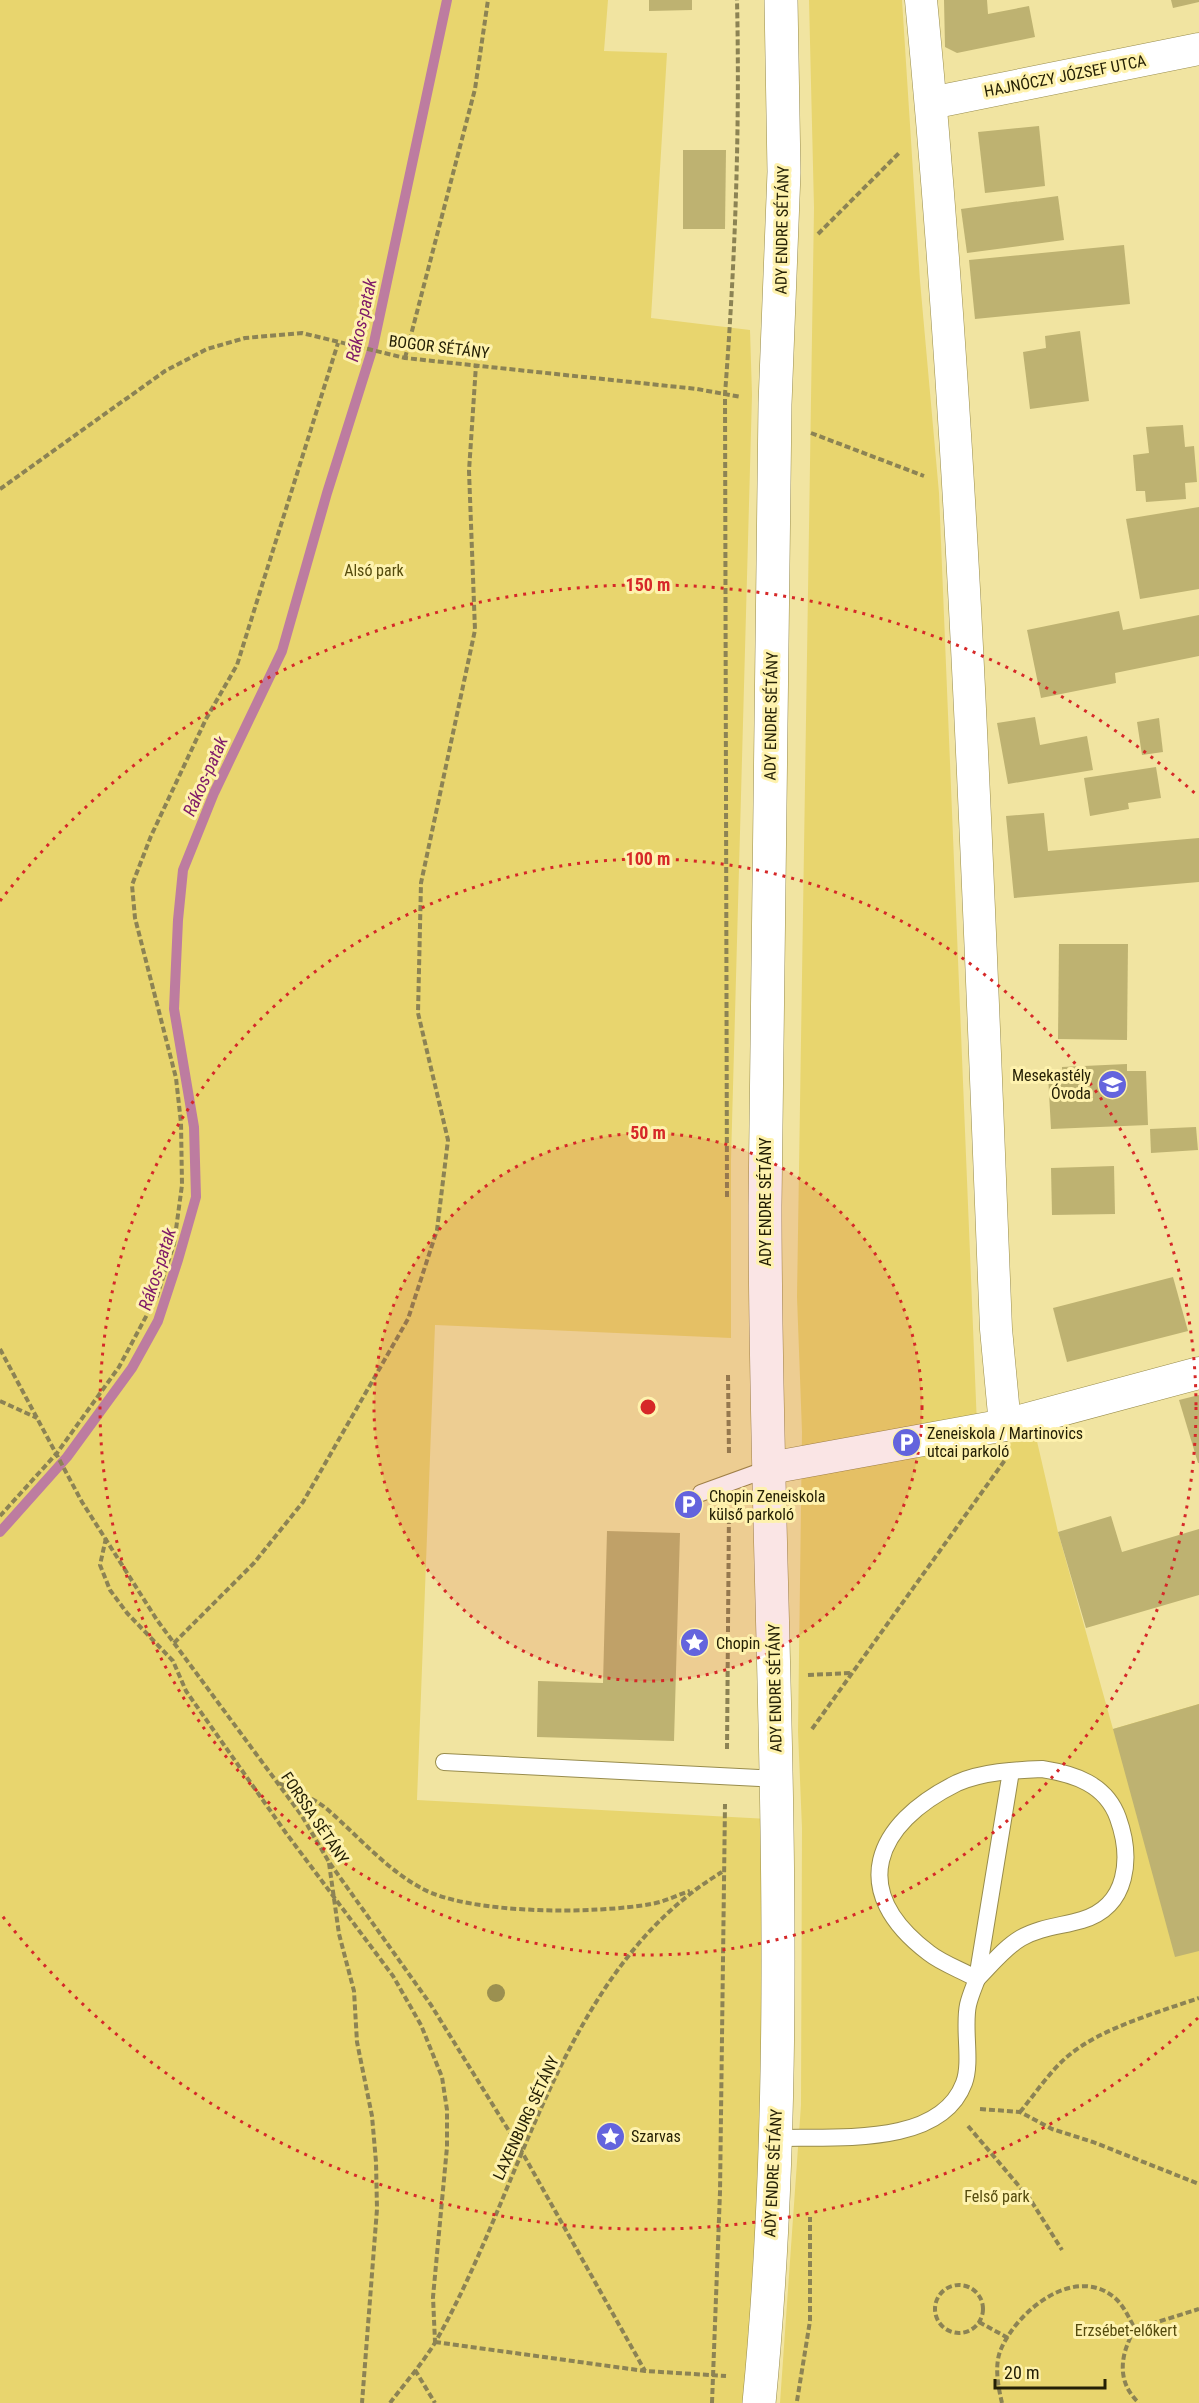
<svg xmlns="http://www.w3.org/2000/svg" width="1199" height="2403" viewBox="0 0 1199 2403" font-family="'Roboto Condensed',sans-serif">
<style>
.green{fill:#e8d56e}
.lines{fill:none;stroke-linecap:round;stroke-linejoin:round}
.stream{stroke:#bd7ca0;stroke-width:10}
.building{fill:#beb271}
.service-casing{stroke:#988c4c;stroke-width:18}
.minor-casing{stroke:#988c4c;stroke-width:33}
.tertiary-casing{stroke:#988c4c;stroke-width:34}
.path{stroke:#8c8354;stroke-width:4;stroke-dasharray:6 3;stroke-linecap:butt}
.service{stroke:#fff;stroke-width:16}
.minor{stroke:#fff;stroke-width:32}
.tertiary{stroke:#fff;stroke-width:33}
.tree{fill:#9b9050}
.ring{fill:none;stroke:#d62828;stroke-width:3;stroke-dasharray:3 6}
.labels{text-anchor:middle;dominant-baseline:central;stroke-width:6;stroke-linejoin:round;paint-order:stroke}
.street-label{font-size:16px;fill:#252005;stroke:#fef2ae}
.park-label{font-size:16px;fill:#554b0d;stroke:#fef2ae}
.poi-label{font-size:16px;fill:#252005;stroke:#fef2ae;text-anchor:start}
.water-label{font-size:18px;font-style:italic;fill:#801c69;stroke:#fef2ae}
.centre{fill:#d62828;stroke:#fef2ae;stroke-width:3}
.ring-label{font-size:18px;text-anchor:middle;font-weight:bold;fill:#d62828;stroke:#fef2ae;stroke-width:6;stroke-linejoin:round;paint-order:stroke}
</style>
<rect width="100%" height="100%" fill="#f1e4a1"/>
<g class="green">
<path d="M 0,0 L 608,0 L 604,51 L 667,53 L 651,318 L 750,330 L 752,395 L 731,1160 L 731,1338 L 435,1325 L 417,1800 L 767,1819 L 771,2134 L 748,2403 L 0,2403 Z"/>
<path d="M 809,0 L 902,0 L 920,281 L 939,493 L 978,1450 L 1036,1437 L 1058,1532 L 1113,1729 L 1199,1704 L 1199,2403 L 780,2403 L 801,2105 L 802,1828 L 798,1732 L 802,1432 L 797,1297 L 814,208 Z"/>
</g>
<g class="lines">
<path class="stream" d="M 0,1532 L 67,1457 L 132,1368 L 158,1321 L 178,1260 L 196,1197 L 194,1127 L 174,1009 L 178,920 L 183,870 L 214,793 L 282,651 L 327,493 L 373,347 L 447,0"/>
</g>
<g class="building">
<path d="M 649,0 L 692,0 L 692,10 L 649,11 Z"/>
<path d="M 944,0 L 987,0 L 988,14 L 1029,6 L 1035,37 L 957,53 L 945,47 Z"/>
<path d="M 1171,0 L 1199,0 L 1199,2 L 1173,8 Z"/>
<path d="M 1039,126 L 1045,186 L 985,193 L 978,132 Z"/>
<path d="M 683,150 L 726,150 L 725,229 L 683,229 Z"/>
<path d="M 1058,196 L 1064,240 L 967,253 L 961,209 Z"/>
<path d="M 1124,245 L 1130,304 L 975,319 L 969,260 Z"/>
<path d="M 1080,331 L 1089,401 L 1030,409 L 1023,352 L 1046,348 L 1045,336 Z"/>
<path d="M 1183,425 L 1185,447 L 1194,446 L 1197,482 L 1185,483 L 1186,499 L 1146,502 L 1145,491 L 1136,491 L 1133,455 L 1149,453 L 1146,427 Z"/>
<path d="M 1199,507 L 1199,589 L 1140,599 L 1126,519 Z"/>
<path d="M 1119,611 L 1123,630 L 1199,615 L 1199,656 L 1115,673 L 1116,683 L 1041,698 L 1027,630 Z"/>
<path d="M 1035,717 L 1040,745 L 1087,736 L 1093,770 L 1008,784 L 997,723 Z"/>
<path d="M 1159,718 L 1163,752 L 1142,755 L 1137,722 Z"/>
<path d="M 1156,767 L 1161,798 L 1128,803 L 1129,809 L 1090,816 L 1084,778 Z"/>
<path d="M 1044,813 L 1048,851 L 1199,838 L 1199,882 L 1014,898 L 1006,816 Z"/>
<path d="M 1059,944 L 1128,944 L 1127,1040 L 1058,1039 Z"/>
<path d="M 1127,1064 L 1127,1071 L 1146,1071 L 1148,1125 L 1051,1129 L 1048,1075 L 1062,1074 L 1062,1067 Z"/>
<path d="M 1196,1127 L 1198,1150 L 1151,1153 L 1150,1129 Z"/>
<path d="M 1114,1166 L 1115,1214 L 1052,1215 L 1051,1168 Z"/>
<path d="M 1173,1277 L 1188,1331 L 1067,1362 L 1053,1308 Z"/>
<path d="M 1199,1395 L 1199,1463 L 1198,1463 L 1179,1400 Z"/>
<path d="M 1111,1516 L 1122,1552 L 1199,1529 L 1199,1595 L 1086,1628 L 1058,1532 Z"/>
<path d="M 607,1531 L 680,1533 L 674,1741 L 537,1737 L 538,1681 L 603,1683 Z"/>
<path d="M 1199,1704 L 1199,1951 L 1175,1957 L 1113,1729 Z"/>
</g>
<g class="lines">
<defs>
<g id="service">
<path d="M 701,1493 L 770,1468"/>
<path d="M 444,1762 L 777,1779"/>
<path d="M 1042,1769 C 1074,1774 1106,1784 1118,1818 C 1132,1857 1129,1906 1082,1920 C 1062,1926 1040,1927 1021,1938 C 1004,1948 991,1965 977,1979 C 962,1970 943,1964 929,1953 C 847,1891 874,1824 957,1783 C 981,1772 1015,1770 1042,1769 Z"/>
<path d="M 776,2138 C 833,2136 940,2148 964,2083 C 972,2062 963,2028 968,2005 C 970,1996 974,1987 977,1979 L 1011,1771"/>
</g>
<g id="minor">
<path d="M 921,0 C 964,442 978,886 996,1329 L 1005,1425"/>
<path d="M 931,103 L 1199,49"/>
<path d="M 770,1468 L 1005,1425 L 1199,1373"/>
</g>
<path id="tertiary" d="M 759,2403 C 798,2005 765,1605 765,1206 L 775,404 L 784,172 L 781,0"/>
</defs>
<use href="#service" class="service-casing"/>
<use href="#minor" class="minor-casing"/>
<use href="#tertiary" class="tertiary-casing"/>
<g class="path">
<path d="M 818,234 L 900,152"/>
<path d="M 405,358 L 475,89 L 488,0"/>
<path d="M 811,433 L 924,476"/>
<path d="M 0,489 L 165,371 L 207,349 L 245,338 L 302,333 L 405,358 L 697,389 L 741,397"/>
<path d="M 727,1197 L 725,394 C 735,263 740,132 737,0"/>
<path d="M 0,1349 L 82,1502 L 157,1620 L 302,1816 L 329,1862 L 431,2005 L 522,2152 L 645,2371"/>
<path d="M 728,1375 L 729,1455"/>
<path d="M 0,1401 L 37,1418"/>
<path d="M 0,1516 L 57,1453 L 119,1367 L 157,1296 L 174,1244 L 182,1185 L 181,1123 L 176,1078 L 135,918 L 132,885 L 151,836 L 206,719 L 237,665 L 338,343"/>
<path d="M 106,1538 L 100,1565 L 110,1590 L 127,1613 L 173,1661 L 186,1691 L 286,1833 L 393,1976 L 421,2025 L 442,2077 L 447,2110 L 447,2147 L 433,2297 L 435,2342"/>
<path d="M 174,1643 L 254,1563 L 303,1502 L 408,1319 L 437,1230 L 448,1140 L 418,1013 L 421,883 L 475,630 L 469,471 L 476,365"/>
<path d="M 808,1675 L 851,1673"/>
<path d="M 812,1729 L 1005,1460"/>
<path d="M 727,1749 L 729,1510"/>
<path d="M 279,1783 C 294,1791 314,1798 327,1809 C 358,1836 385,1868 421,1888 C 470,1915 596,1914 651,1904 C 664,1902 677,1895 690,1891"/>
<path d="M 329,1863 L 339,1934 L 354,1991 L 357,2042 L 372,2116 L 376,2162 L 377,2209 L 362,2403"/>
<path d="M 980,2109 L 1020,2112 L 1052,2129 L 1093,2142 L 1199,2184"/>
<path d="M 1020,2112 C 1035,2094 1050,2071 1068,2056 C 1101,2028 1159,2012 1199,1998"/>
<path d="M 968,2126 L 1030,2199 L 1062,2250"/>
<circle cx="959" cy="2309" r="24"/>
<path d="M 979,2322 L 1008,2338"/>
<path d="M 1135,2329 C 1120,2354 1116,2382 1139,2403"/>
<path d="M 435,2342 L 645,2371 L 726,2376"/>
<path d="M 415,2370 L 435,2403"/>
<path d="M 797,2401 L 810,2321 L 810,2217"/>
<path d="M 390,2403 C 405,2383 423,2363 436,2341 C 524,2187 561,1969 722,1872"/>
<path d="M 712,2403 L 720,2192 L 725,1804"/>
<path d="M 1002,2403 C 998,2386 994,2365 1001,2349 C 1018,2310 1075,2264 1115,2298 C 1124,2306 1129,2318 1135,2329 L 1199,2309"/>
</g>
<use href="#service" class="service"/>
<use href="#minor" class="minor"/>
<use href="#tertiary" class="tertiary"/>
</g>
<circle class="tree" cx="496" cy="1993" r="9"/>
<circle cx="648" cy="1407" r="274" fill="#d62828" fill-opacity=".12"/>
<g class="ring">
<circle cx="648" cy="1407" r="274"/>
<circle cx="648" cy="1407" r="548"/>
<path d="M1198 2018A822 822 0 0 1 0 1913M0 901A822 822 0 0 1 1198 796"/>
</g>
<defs>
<symbol id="school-disc" viewBox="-11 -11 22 22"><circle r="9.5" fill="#6464dd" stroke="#fef2ae"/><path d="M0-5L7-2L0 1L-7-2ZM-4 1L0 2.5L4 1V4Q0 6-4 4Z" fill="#fff"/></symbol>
<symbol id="parking-disc" viewBox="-11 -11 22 22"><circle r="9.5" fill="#6464dd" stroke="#fef2ae"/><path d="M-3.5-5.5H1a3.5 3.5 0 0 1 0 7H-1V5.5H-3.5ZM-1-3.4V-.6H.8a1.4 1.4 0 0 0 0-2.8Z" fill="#fff"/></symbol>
<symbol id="sight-disc" viewBox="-11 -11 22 22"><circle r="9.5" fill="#6464dd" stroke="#fef2ae"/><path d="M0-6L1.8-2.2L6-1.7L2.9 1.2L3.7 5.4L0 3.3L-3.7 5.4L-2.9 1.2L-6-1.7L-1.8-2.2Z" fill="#fff"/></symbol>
</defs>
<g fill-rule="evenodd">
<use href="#school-disc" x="1096" y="1068" width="33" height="33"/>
<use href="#parking-disc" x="890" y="1426" width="33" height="33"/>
<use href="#parking-disc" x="672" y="1488" width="33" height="33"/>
<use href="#sight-disc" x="678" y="1626" width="33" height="33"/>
<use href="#sight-disc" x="594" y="2120" width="33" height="33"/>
</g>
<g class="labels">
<g class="street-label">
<text transform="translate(1065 76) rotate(-11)">HAJNÓCZY JÓZSEF UTCA</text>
<text transform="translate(782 230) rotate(-89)">ADY ENDRE SÉTÁNY</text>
<text transform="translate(439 347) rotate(7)">BOGOR SÉTÁNY</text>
<text transform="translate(771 716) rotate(-89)">ADY ENDRE SÉTÁNY</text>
<text transform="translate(765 1202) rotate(-90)">ADY ENDRE SÉTÁNY</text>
<text transform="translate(775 1688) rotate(-91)">ADY ENDRE SÉTÁNY</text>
<text transform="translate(315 1818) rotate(56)">FORSSA SÉTÁNY</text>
<text transform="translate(526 2118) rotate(-65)">LAXENBURG SÉTÁNY</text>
<text transform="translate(773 2173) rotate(-87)">ADY ENDRE SÉTÁNY</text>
</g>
<g class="park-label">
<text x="374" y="570">Alsó park</text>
<text x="997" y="2196">Felső park</text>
<text x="1126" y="2330">Erzsébet-előkert</text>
</g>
<g class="poi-label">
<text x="1091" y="1075" text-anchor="end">Mesekastély<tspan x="1091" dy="18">Óvoda</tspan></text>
<text x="927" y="1433">Zeneiskola / Martinovics<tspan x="927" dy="18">utcai parkoló</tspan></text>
<text x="709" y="1496">Chopin Zeneiskola<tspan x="709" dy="18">külső parkoló</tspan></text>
<text x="716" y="1643">Chopin</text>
<text x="631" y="2136">Szarvas</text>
</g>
<g class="water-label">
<text transform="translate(361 320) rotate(-77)">Rákos-patak</text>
<text transform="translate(205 776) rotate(-66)">Rákos-patak</text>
<text transform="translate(157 1269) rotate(-72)">Rákos-patak</text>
</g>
</g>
<circle cx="648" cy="1407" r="9" class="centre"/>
<g class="ring-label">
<text x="648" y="591">150 m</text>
<text x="648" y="865">100 m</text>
<text x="648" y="1139">50 m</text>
</g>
<path d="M995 2379v9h110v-9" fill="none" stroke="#252005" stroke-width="3"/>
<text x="1004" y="2379" font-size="18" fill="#252005" stroke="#fef2ae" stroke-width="4.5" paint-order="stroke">20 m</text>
</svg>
